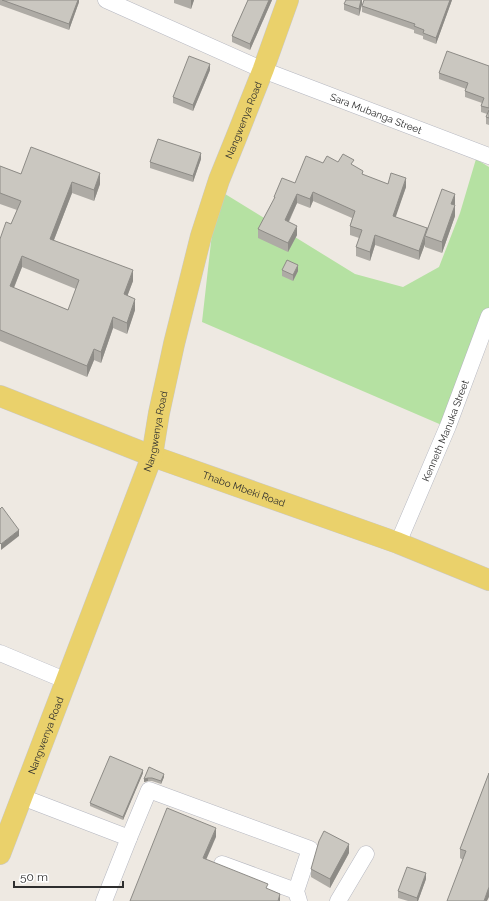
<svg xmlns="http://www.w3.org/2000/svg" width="489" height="901" viewBox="0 0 489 901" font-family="Raleway,sans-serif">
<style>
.green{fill:#b5e1a2}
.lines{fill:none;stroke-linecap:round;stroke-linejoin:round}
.minor-casing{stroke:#b5b7c0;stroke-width:17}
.major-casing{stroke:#c9c9c9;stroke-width:22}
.minor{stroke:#fff;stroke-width:16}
.major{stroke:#ead16b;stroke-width:21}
.wall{fill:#aeaba5;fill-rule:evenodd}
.shaded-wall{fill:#8d8b86}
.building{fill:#cac7c0;stroke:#8d8b86;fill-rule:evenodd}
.labels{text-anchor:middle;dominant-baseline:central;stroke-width:3;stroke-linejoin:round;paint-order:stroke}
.street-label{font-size:10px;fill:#2e2e2e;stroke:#fff}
</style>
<rect width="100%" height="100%" fill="#eee9e2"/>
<path class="green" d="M 476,159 L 489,167 L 489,310 L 444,426 L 202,322 L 217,189 L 355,274 L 403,287 L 439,267 L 460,213 Z"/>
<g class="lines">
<defs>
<g id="minor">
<path id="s1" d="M 106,0 L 263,70 L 489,156"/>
<path id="s2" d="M 398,543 L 448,426 L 489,316"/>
<path d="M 0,653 L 67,681"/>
<path d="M 22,797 L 129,838 L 104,901"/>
<path d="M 129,838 L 149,790 L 310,849 L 296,891 L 299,901"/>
<path d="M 222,864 L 296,891"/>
<path d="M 338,901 L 366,854"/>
</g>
<g id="major">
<path id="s3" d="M 0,396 L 152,456 L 398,543 L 489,580"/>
<path id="s4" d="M 0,854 L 152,456 L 159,413 L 174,344 L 201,236 L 219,180 L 236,138 L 263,70 L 288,0"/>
</g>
</defs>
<use href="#minor" class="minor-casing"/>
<use href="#major" class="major-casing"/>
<use href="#minor" class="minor"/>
<use href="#major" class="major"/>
</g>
<g class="wall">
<path d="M 0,0 L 79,0 L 79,2 L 69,30 L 0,5 Z"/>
<path d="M 174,0 L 194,0 L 191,9 L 174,3 Z"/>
<path d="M 248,0 L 272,0 L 250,50 L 232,42 L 232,36 Z"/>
<path d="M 362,0 L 362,4 L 359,16 L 344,10 L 344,4 Z"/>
<path d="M 452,0 L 436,44 L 423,39 L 423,36 L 414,33 L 414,30 L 362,12 L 362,6 Z"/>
<path d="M 489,66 L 489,125 L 486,124 L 486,117 L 487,114 L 481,112 L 481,106 L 482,103 L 465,97 L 465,91 L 466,89 L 439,79 L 439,73 Z"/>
<path d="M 210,70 L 193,111 L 173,103 L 173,97 Z"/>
<path d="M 201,159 L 193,182 L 150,168 L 150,162 Z"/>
<path d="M 338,162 L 354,166 L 363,175 L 388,184 L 406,187 L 395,217 L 427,228 L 455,194 L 455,216 L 442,253 L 425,247 L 425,244 L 419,260 L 375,245 L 370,261 L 356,256 L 356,247 L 359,238 L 350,235 L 350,226 L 352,218 L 313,201 L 310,208 L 297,203 L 289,222 L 297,235 L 288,252 L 258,238 L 258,229 L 274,200 L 274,197 L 295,183 Z"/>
<path d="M 0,166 L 21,174 L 100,184 L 94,201 L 72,193 L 54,240 L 133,281 L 127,296 L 135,310 L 127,334 L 113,328 L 101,363 L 94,360 L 87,377 L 0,341 L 0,239 L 11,224 L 17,210 L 0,204 ZM 22,267 L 76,289 L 68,310 L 14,288 Z"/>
<path d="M 282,270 L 298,271 L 293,281 L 282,276 Z"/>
<path d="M 149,767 L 164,777 L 161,784 L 152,781 L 148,781 L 144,782 Z"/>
<path d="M 143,773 L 123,820 L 90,806 L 90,803 Z"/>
<path d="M 489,773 L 489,897 L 463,860 L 460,858 L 460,849 Z"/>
<path d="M 349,853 L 330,888 L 311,877 L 311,869 Z"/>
<path d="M 426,879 L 418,901 L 408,901 L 398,898 L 398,891 Z"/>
</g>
<g class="shaded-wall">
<path d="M 78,0 L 79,0 L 79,2 L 69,30 L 69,24 Z"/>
<path d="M 191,0 L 194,0 L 191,9 Z"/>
<path d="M 269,0 L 272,0 L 250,50 L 250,44 Z"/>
<path d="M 361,0 L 362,0 L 362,4 L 359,16 L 359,9 Z"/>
<path d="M 450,0 L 452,0 L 436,44 L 436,38 Z"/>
<path d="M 210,64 L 210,70 L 193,111 L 193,105 Z"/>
<path d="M 201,153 L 201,159 L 193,182 L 193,176 Z"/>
<path d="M 100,173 L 100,184 L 94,201 L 94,190 Z"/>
<path d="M 406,178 L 406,187 L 393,225 L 393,216 Z"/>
<path d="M 72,182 L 72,193 L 50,250 L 50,239 Z"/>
<path d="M 313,192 L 313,201 L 310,208 L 310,199 Z"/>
<path d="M 297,194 L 297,203 L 285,229 L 285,220 Z"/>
<path d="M 455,194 L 455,205 L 451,204 Z"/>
<path d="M 455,205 L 455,216 L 442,253 L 442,242 Z"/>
<path d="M 297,226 L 297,235 L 288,252 L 288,243 Z"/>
<path d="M 375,235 L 375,245 L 370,261 L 370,252 Z"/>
<path d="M 425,236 L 425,244 L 419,260 L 419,251 Z"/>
<path d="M 22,256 L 22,267 L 10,297 L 10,286 Z"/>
<path d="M 298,265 L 298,271 L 293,281 L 293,275 Z"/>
<path d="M 133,270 L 133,281 L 124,305 L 124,294 Z"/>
<path d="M 135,299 L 135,310 L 127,334 L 127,323 Z"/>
<path d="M 113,317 L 113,328 L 101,363 L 101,352 Z"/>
<path d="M 94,349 L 94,360 L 87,377 L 87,366 Z"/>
<path d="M 19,530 L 19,536 L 1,550 L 1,544 Z"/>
<path d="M 143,770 L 143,773 L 123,820 L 123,817 Z"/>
<path d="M 164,774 L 164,777 L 161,784 L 161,781 Z"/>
<path d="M 148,778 L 148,781 L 144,782 L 144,779 Z"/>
<path d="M 216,828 L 216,837 L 203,867 L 203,858 Z"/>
<path d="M 349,844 L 349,853 L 330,888 L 330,879 Z"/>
<path d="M 426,873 L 426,879 L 418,901 L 417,901 L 417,898 Z"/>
<path d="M 489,887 L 489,897 L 487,901 L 484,901 Z"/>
<path d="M 280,894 L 280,901 L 278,901 Z"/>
</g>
<g class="building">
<path d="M 2,0 L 78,0 L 69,24 Z"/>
<path d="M 248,0 L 269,0 L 250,44 L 232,36 Z"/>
<path d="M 346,0 L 361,0 L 359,9 L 344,4 Z"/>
<path d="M 364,0 L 450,0 L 436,38 L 423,33 L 424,30 L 414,26 L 415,24 L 362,6 Z"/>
<path d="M 447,51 L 489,66 L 489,108 L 481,106 L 484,98 L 465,91 L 468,83 L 439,73 Z"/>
<path d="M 189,56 L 210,64 L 193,105 L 173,97 Z"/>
<path d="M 489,110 L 489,118 L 486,117 Z"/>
<path d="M 158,139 L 201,153 L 193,176 L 150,162 Z"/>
<path d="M 31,147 L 100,173 L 94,190 L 72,182 L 50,239 L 133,270 L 124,294 L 135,299 L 127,323 L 113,317 L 101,352 L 94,349 L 87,366 L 0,330 L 0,239 L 6,222 L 11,224 L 21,201 L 0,193 L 0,166 L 21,174 ZM 22,256 L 79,280 L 68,310 L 10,286 Z"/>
<path d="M 343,154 L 354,160 L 351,164 L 363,171 L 362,174 L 388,184 L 391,173 L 406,178 L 393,216 L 427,228 L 419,251 L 375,235 L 370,252 L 356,247 L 362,230 L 350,226 L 355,211 L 313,192 L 310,199 L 297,194 L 285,220 L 297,226 L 288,243 L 258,229 L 275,197 L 274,197 L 282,178 L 295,183 L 306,156 L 323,163 L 327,156 L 338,162 Z"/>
<path d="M 442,189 L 455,194 L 451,204 L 455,205 L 442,242 L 425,236 Z"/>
<path d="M 287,260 L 298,265 L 293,275 L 282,270 Z"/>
<path d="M 2,507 L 19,530 L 1,544 L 0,543 L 0,509 Z"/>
<path d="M 110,756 L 143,770 L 123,817 L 90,803 Z"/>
<path d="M 149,767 L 164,774 L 161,781 L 152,778 L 148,778 L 144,779 Z"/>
<path d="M 489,773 L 489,887 L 484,901 L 447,901 L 466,851 L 460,849 Z"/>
<path d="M 167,808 L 216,828 L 203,858 L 268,884 L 266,888 L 280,894 L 278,901 L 130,901 Z"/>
<path d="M 324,831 L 349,844 L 330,879 L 311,869 L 319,841 Z"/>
<path d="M 407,867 L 426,873 L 417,898 L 398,891 Z"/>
</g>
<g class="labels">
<g class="street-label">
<text stroke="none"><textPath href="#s1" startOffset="293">Sara Mubanga Street</textPath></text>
<text stroke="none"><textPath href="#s4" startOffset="775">Nangwenya Road</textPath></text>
<text stroke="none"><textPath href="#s2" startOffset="122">Kenneth Manuka Street</textPath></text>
<text stroke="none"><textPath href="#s4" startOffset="451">Nangwenya Road</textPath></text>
<text stroke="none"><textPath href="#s3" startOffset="261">Thabo Mbeki Road</textPath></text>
<text stroke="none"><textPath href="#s4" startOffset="127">Nangwenya Road</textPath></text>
</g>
</g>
<path d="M14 881v6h109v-6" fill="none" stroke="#2e2e2e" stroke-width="2"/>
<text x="20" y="881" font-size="12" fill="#2e2e2e" stroke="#ffffff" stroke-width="3" paint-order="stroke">50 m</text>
</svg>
